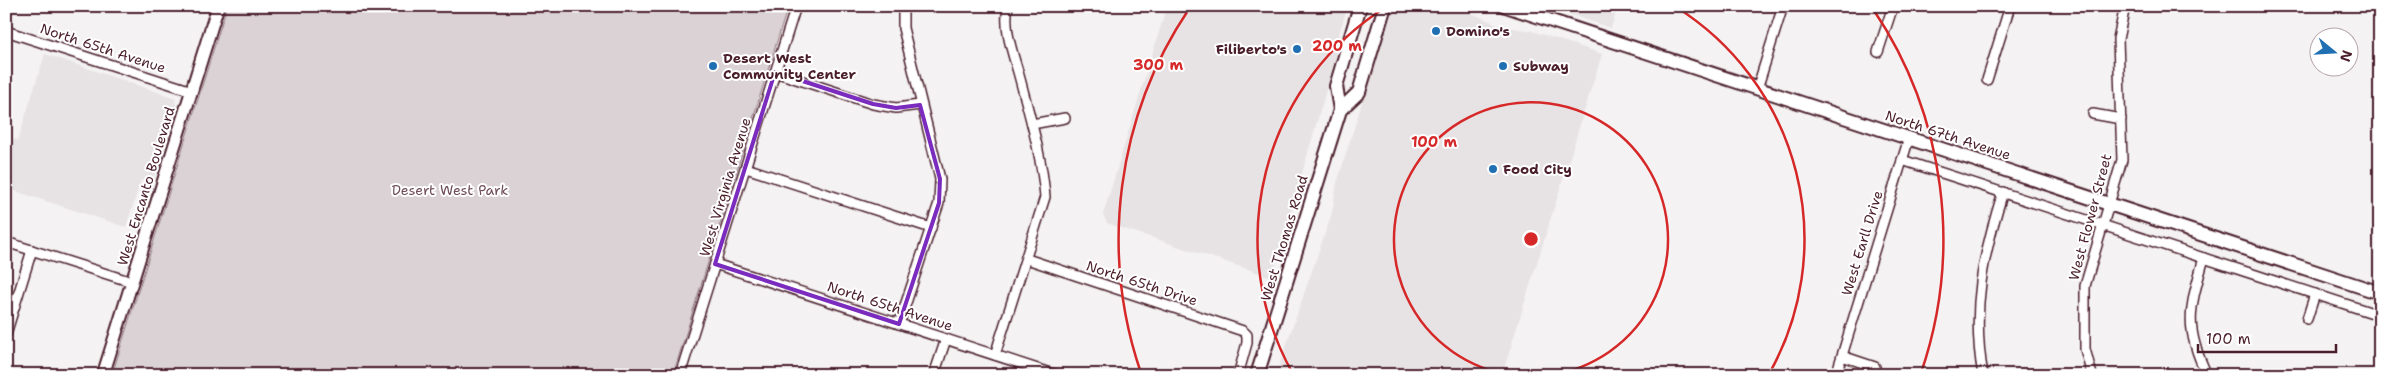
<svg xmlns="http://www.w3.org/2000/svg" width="2386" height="381" viewBox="0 0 2386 381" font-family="'Shantell Sans',sans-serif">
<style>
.built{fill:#e7e2e3}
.green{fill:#dbd2d5;stroke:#927880}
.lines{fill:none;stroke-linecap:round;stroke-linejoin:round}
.minor-casing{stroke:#4a1f2b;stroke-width:12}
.tertiary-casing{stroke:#4a1f2b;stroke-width:15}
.secondary-casing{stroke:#4a1f2b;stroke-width:16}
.minor{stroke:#fff;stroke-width:9}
.tertiary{stroke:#fff;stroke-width:11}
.secondary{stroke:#fff;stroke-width:12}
.marked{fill:none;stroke:#7b2cbf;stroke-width:4;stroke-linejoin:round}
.ring{fill:none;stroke:#d62828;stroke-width:2.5}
.poi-dot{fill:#1f6fb2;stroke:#fff;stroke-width:2}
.labels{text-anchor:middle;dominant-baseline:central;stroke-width:4;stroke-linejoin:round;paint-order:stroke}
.poi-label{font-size:14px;font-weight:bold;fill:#4a1f2b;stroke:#fff;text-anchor:start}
.street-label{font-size:14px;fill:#4a1f2b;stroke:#fff}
.park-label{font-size:14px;fill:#6e4c56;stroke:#fff}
.centre{fill:#d62828;stroke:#fff;stroke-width:2.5}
.ring-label{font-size:15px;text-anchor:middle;font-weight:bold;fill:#d62828;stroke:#fff;stroke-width:4;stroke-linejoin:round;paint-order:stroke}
</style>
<rect width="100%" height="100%" fill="#f4f2f2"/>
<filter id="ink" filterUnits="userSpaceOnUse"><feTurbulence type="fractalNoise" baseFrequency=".02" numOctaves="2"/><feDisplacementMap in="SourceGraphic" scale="10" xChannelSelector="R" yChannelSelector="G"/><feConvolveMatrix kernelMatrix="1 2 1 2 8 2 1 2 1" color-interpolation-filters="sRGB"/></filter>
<g filter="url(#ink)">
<g class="built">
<path d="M 1167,6 L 1348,6 L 1336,43 L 1335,59 L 1272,277 L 1107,223 L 1103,215 Z"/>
<path d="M 1392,6 L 1455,6 L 1501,26 L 1532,31 L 1602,54 L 1502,375 L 1276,375 L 1332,213 L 1337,183 Z"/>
<path d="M 1545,6 L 1618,6 L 1611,28 Z"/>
<path d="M 45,54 L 175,98 L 176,105 L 152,183 L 141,180 L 126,227 L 6,188 L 6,163 L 13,139 L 18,140 Z"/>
</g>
<path class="green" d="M 227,6 L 788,6 L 673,375 L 112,375 Z"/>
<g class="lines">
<defs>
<g id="minor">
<path d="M 6,31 L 192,91"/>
<path d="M 1878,52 L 1893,6"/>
<path d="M 775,72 L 873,104 L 896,108 L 920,105"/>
<path d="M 1987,80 L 2010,6"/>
<path d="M 1757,89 L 1783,6"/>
<path d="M 2093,114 L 2121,119"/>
<path d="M 1032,124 L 1065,118"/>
<path d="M 1902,160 L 2379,315"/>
<path d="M 746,168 L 931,228"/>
<path d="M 6,242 L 132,282"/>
<path d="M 2204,258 C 2190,308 2183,326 2207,375"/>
<path d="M 1027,259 L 1243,331 L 1247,335 L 1247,343 L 1238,375"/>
<path d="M 715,264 L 1056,375"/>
<path d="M 2307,319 L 2315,294"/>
<path d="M 899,324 L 939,203 L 940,179 L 903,28 L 903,6"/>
<path d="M 6,334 L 32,250"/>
<path d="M 995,355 L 1045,197 C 1042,157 1030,117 1020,79 C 1014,56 1003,30 1008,6"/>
<path d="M 1842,356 L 1875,367"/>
<path d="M 680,375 L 796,6"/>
<path d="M 934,375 L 946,339"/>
<path d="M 1836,375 L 1909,138"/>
<path d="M 1983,375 C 1971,309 1983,255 2003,192"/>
<path d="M 2092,375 L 2085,349 L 2085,286 L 2122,160 L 2118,39 L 2125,6"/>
</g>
<path id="tertiary" d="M 103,375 L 218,6"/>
<g id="secondary">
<path d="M 1506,6 L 2380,293"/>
<path d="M 1340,110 L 1359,92 L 1385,6"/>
<path d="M 1257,375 L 1340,110 L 1336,86 L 1360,6"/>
</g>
</defs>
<use href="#minor" class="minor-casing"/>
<use href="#tertiary" class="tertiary-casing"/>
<use href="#secondary" class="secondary-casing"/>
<use href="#minor" class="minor"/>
<use href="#tertiary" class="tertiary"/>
<use href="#secondary" class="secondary"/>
</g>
</g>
<path class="marked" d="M 775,72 L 873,104 L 896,108 L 920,105 L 940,179 L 939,203 L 899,324 L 715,264 Z"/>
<g class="ring">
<path d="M1512 375A137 137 0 1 1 1550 375"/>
<path d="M1293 374A274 274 0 0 1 1386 7M1676 7A274 274 0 0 1 1769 374"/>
<path d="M1141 373A412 412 0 0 1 1189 9M1873 9A412 412 0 0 1 1921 373"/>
</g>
<g class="poi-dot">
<circle cx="1436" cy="31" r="5"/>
<circle cx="1297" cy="49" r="5"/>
<circle cx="713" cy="66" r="5"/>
<circle cx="1503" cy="66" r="5"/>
<circle cx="1493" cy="169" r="5"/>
</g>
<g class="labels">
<g class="poi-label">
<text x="1446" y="31">Domino's</text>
<text x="1287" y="49" text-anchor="end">Filiberto's</text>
<text x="723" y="58">Desert West<tspan x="723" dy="16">Community Center</tspan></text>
<text x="1513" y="66">Subway</text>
<text x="1503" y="169">Food City</text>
</g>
<g class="street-label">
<text transform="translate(103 48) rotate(18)">North 65th Avenue</text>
<text transform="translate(1948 135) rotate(18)">North 67th Avenue</text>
<text transform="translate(146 186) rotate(-73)">West Encanto Boulevard</text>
<text transform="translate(725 187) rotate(-73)">West Virginia Avenue</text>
<text transform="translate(2090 217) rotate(-75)">West Flower Street</text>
<text transform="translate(1284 238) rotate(-73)">West Thomas Road</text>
<text transform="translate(1862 243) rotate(-73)">West Earll Drive</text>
<text transform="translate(1142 283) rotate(18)">North 65th Drive</text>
<text transform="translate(890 306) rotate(18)">North 65th Avenue</text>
</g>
<g class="park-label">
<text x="450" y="190">Desert West Park</text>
</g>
</g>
<circle cx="1531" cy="239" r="8" class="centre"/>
<g class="ring-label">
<text x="1337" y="51">200 m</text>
<text x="1158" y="70">300 m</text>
<text x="1434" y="147">100 m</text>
</g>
<rect width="2386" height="381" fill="none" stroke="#fff" stroke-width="25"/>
<rect x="12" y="12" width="2361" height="356" fill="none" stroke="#4a1f2b" stroke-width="2" filter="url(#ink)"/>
<g transform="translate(2334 52) rotate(108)"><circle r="24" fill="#ffffff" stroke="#b7a5aa"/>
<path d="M0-4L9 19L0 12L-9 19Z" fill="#1f6fb2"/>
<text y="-8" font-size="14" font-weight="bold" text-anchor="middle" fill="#4a1f2b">N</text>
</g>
<path d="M2198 344v8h138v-8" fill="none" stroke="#4a1f2b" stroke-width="2.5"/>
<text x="2206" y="344" font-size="15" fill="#4a1f2b" stroke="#ffffff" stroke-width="4" paint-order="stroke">100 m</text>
</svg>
